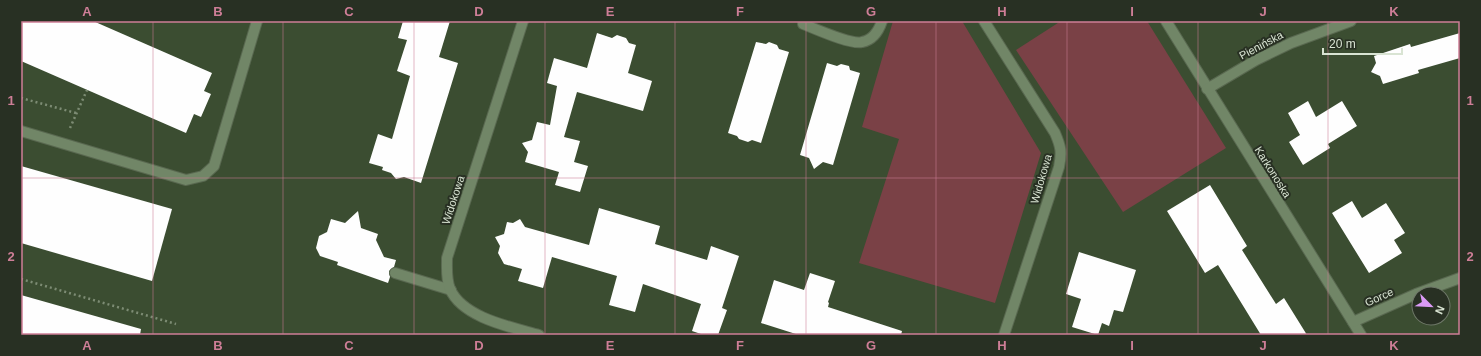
<svg xmlns="http://www.w3.org/2000/svg" width="1481" height="356" viewBox="0 0 1481 356" font-family="Helvetica,sans-serif">
<style>
.green{fill:#7a4146}
.building{fill:#fefefe}
.lines{fill:none;stroke-linecap:round;stroke-linejoin:round}
.lane-casing{stroke:#596850;stroke-width:12}
.street-casing{stroke:#596850;stroke-width:12}
.path{stroke:#7d8c74;stroke-width:2.5;stroke-dasharray:2 3;stroke-linecap:butt}
.lane{stroke:#718667;stroke-width:10}
.street{stroke:#718667;stroke-width:10}
.grid{fill:none;stroke:#ce7e97;stroke-width:1;stroke-opacity:0.55}
.labels{text-anchor:middle;dominant-baseline:central;stroke-width:4;stroke-linejoin:round;paint-order:stroke}
.street-label{font-size:11px;fill:#d9e4d3;stroke:#283023}
.neatline{fill:none;stroke:#ce7e97;stroke-width:1.5}
.grid-label{font-size:13px;text-anchor:middle;font-weight:bold;fill:#ce7e97}
</style>
<rect width="100%" height="100%" fill="#3b4d31"/>
<g class="green">
<path d="M 893,21 L 962,21 L 1041,153 L 995,303 L 859,263 L 899,139 L 862,127 Z"/>
<path d="M 1061,21 L 1147,21 L 1226,148 L 1123,212 L 1016,50 Z"/>
</g>
<g class="building">
<path d="M 21,21 L 93,21 L 212,73 L 204,91 L 211,94 L 201,117 L 194,114 L 186,133 L 21,61 Z"/>
<path d="M 403,21 L 450,21 L 439,57 L 458,63 L 421,183 L 404,177 L 396,179 L 391,173 L 382,170 L 383,167 L 369,163 L 378,134 L 392,139 L 410,76 L 397,71 L 407,40 L 398,38 Z"/>
<path d="M 597,33 L 612,38 L 617,35 L 626,38 L 629,43 L 636,45 L 628,73 L 652,81 L 643,111 L 577,92 L 564,137 L 580,141 L 574,162 L 588,166 L 580,192 L 555,185 L 559,172 L 525,162 L 528,152 L 522,143 L 532,140 L 537,122 L 550,125 L 557,86 L 547,83 L 554,58 L 587,68 Z"/>
<path d="M 1460,33 L 1460,58 L 1418,70 L 1419,73 L 1383,84 L 1380,76 L 1371,72 L 1376,63 L 1374,56 L 1410,44 L 1411,47 Z"/>
<path d="M 756,42 L 766,44 L 769,42 L 777,45 L 779,49 L 789,52 L 761,143 L 752,140 L 748,142 L 739,139 L 737,136 L 728,133 Z"/>
<path d="M 827,63 L 837,66 L 841,64 L 849,66 L 850,70 L 860,73 L 833,165 L 823,162 L 814,169 L 809,158 L 800,155 Z"/>
<path d="M 1308,101 L 1316,117 L 1342,101 L 1357,126 L 1328,144 L 1330,148 L 1303,165 L 1289,142 L 1300,135 L 1288,113 Z"/>
<path d="M 21,166 L 172,209 L 152,281 L 21,243 Z"/>
<path d="M 1210,185 L 1247,246 L 1242,250 L 1276,304 L 1284,298 L 1307,335 L 1261,335 L 1218,265 L 1205,273 L 1167,211 Z"/>
<path d="M 1352,201 L 1362,218 L 1386,203 L 1405,233 L 1394,240 L 1402,253 L 1369,273 L 1332,213 Z"/>
<path d="M 599,208 L 660,226 L 655,244 L 707,260 L 711,246 L 739,256 L 722,308 L 727,310 L 718,335 L 704,335 L 692,331 L 701,304 L 643,284 L 635,312 L 609,305 L 617,276 L 552,257 L 543,288 L 518,281 L 522,269 L 504,264 L 498,253 L 500,246 L 495,237 L 504,234 L 507,222 L 513,223 L 520,219 L 525,227 L 589,245 Z"/>
<path d="M 358,211 L 361,228 L 378,234 L 376,240 L 384,257 L 396,260 L 394,267 L 389,271 L 390,277 L 388,283 L 337,265 L 338,262 L 320,256 L 316,248 L 319,236 L 327,232 L 331,219 L 345,223 Z"/>
<path d="M 1079,252 L 1136,270 L 1123,312 L 1114,310 L 1109,326 L 1102,323 L 1098,335 L 1072,327 L 1081,299 L 1066,294 Z"/>
<path d="M 810,273 L 835,281 L 828,302 L 829,303 L 828,307 L 902,331 L 901,335 L 799,335 L 761,323 L 774,280 L 804,290 Z"/>
<path d="M 21,295 L 141,329 L 140,335 L 21,335 Z"/>
</g>
<g class="lines">
<defs>
<g id="lane">
<path d="M 21,131 L 186,180 L 203,176 L 214,166 L 257,21"/>
<path d="M 395,273 L 451,290"/>
</g>
<g id="street">
<path d="M 523,21 L 447,258 C 447,269 446,279 450,289 C 463,318 511,327 539,335"/>
<path d="M 984,21 L 1055,133 C 1061,147 1062,152 1059,167 L 1004,335"/>
<path d="M 1166,21 L 1361,335"/>
<path d="M 803,24 C 816,29 851,45 862,42 C 873,40 879,30 882,21"/>
<path d="M 1207,89 L 1256,60 L 1291,43 L 1351,21"/>
<path d="M 1353,322 L 1416,294 L 1460,278"/>
</g>
</defs>
<use href="#lane" class="lane-casing"/>
<use href="#street" class="street-casing"/>
<g class="path">
<path d="M 21,98 L 76,113"/>
<path d="M 70,128 L 87,90"/>
<path d="M 21,279 L 176,324"/>
</g>
<use href="#lane" class="lane"/>
<use href="#street" class="street"/>
</g>
<path class="grid" d="M 153,21 L 153,335M 283,21 L 283,335M 414,21 L 414,335M 545,21 L 545,335M 675,21 L 675,335M 806,21 L 806,335M 936,21 L 936,335M 1067,21 L 1067,335M 1198,21 L 1198,335M 1328,21 L 1328,335M 21,178 L 1460,178"/>
<g class="labels">
<g class="street-label">
<text transform="translate(1261 45) rotate(-28)">Pienińska</text>
<text transform="translate(1273 172) rotate(58)">Karkonoska</text>
<text transform="translate(1041 179) rotate(-74)">Widokowa</text>
<text transform="translate(453 200) rotate(-72)">Widokowa</text>
<text transform="translate(1379 297) rotate(-24)">Gorce</text>
</g>
</g>
<rect width="1481" height="356" fill="none" stroke="#283023" stroke-width="44"/>
<g transform="translate(1431 306) rotate(114)"><circle r="19" fill="#283023" stroke="#6f7869"/>
<path d="M0-3L7 15L0 10L-7 15Z" fill="#db9af6"/>
<text y="-6" font-size="11" font-weight="bold" text-anchor="middle" fill="#d9e4d3">N</text>
</g>
<path d="M1323 48v6h79v-6" fill="none" stroke="#d9e4d3" stroke-width="2"/>
<text x="1329" y="48" font-size="12" fill="#d9e4d3" stroke="#283023" stroke-width="3" paint-order="stroke">20 m</text>
<rect x="22" y="22" width="1437" height="312" class="neatline"/>
<g class="grid-label">
<text x="87" y="16">A</text>
<text x="218" y="16">B</text>
<text x="349" y="16">C</text>
<text x="479" y="16">D</text>
<text x="610" y="16">E</text>
<text x="740" y="16">F</text>
<text x="871" y="16">G</text>
<text x="1002" y="16">H</text>
<text x="1132" y="16">I</text>
<text x="1263" y="16">J</text>
<text x="1394" y="16">K</text>
<text x="11" y="105">1</text>
<text x="1470" y="105">1</text>
<text x="11" y="261">2</text>
<text x="1470" y="261">2</text>
<text x="87" y="350">A</text>
<text x="218" y="350">B</text>
<text x="349" y="350">C</text>
<text x="479" y="350">D</text>
<text x="610" y="350">E</text>
<text x="740" y="350">F</text>
<text x="871" y="350">G</text>
<text x="1002" y="350">H</text>
<text x="1132" y="350">I</text>
<text x="1263" y="350">J</text>
<text x="1394" y="350">K</text>
</g>
</svg>
